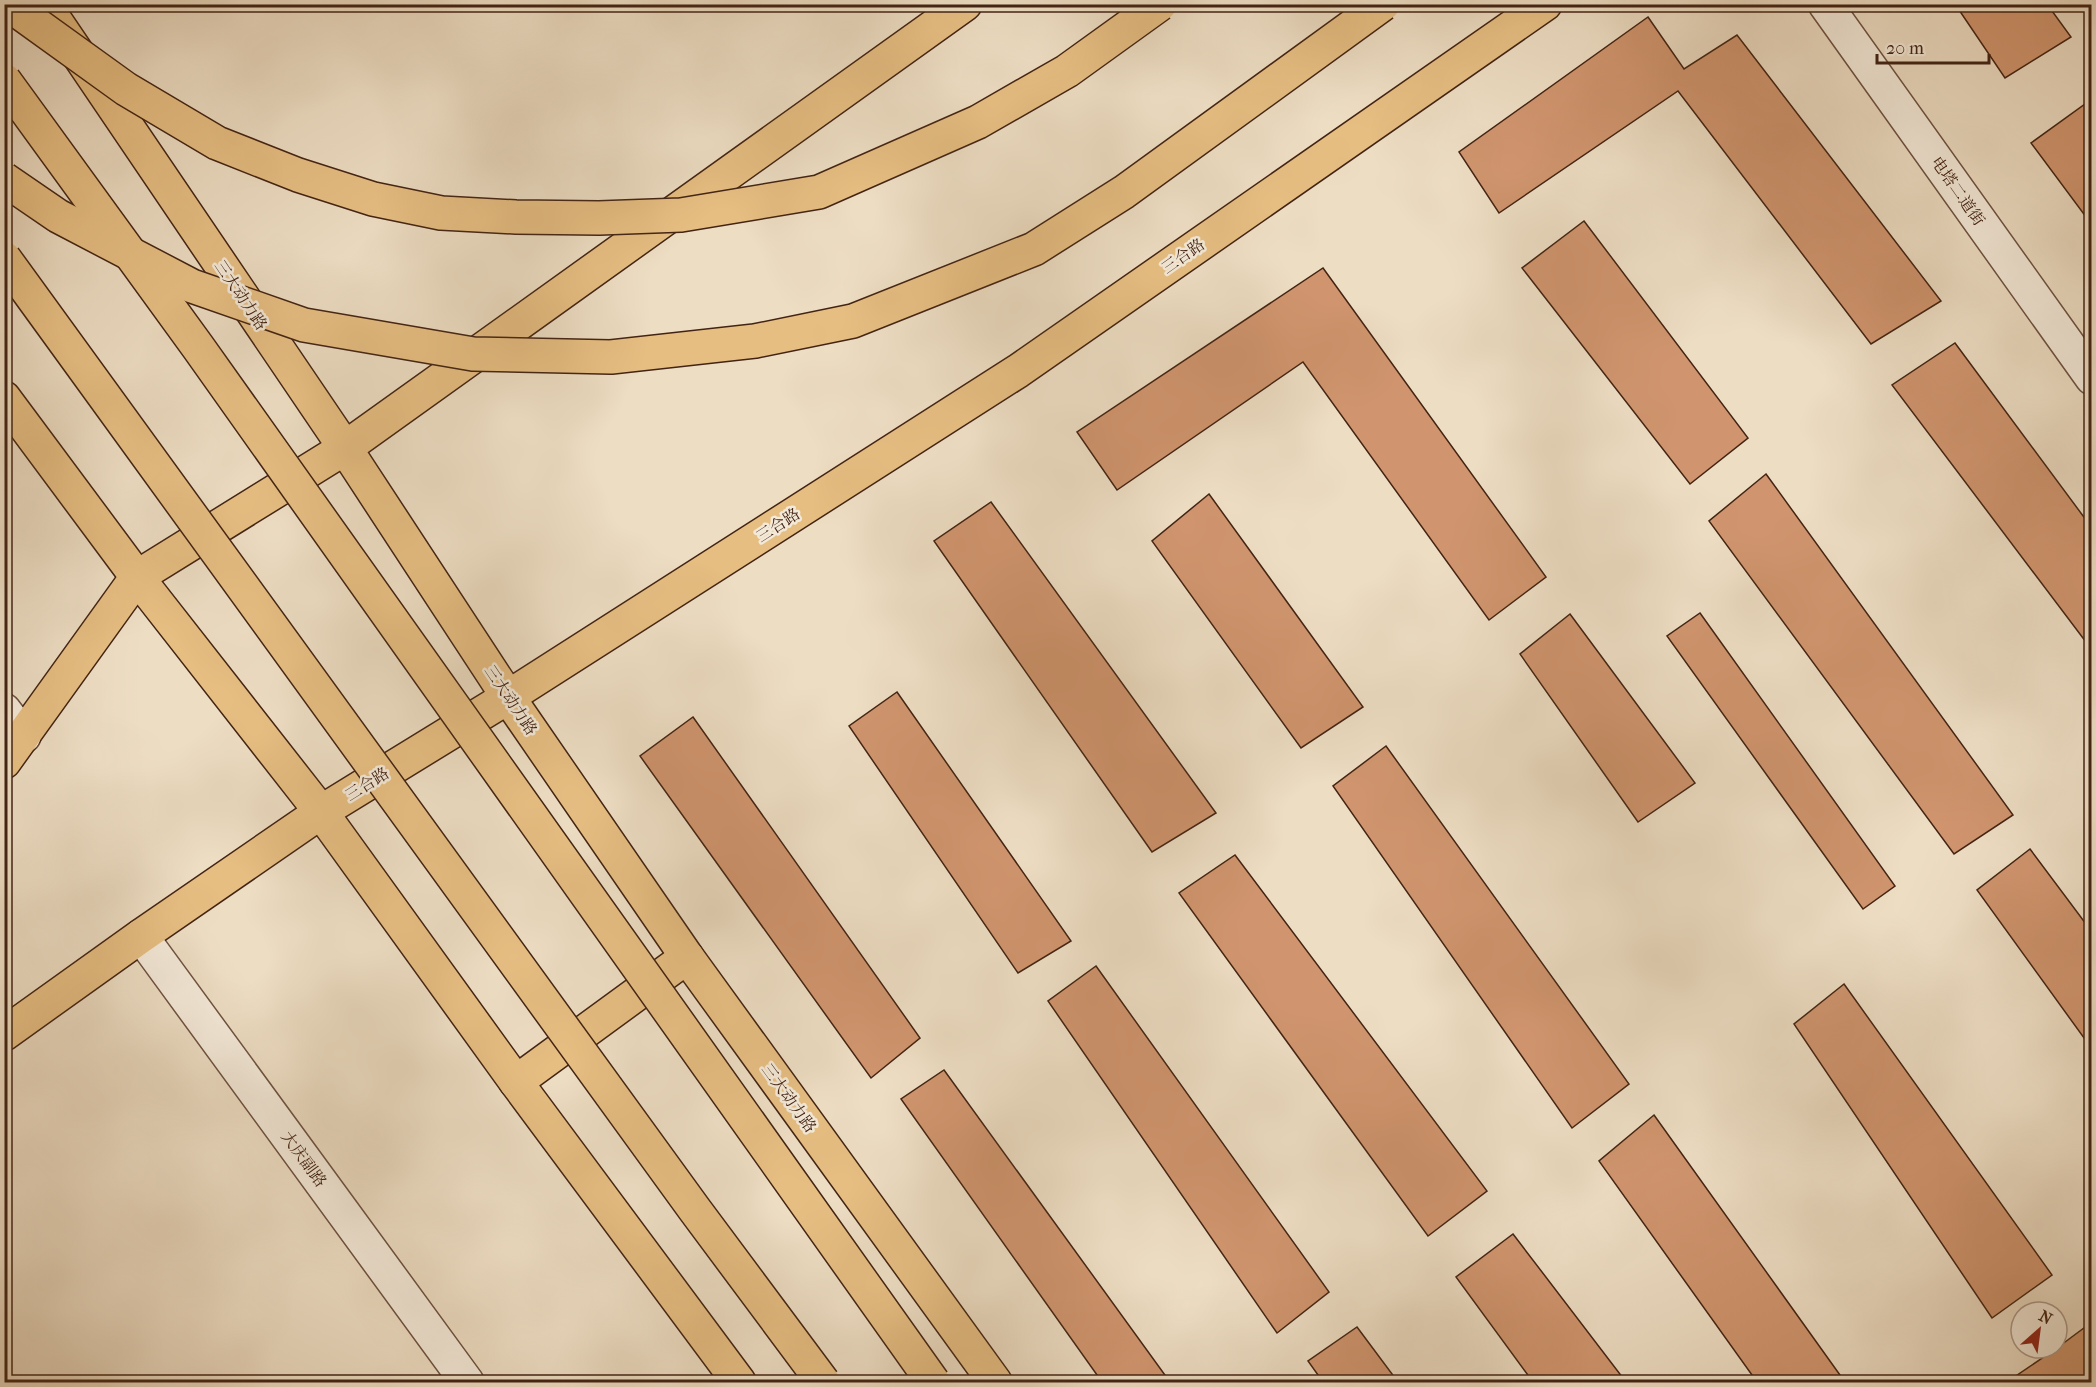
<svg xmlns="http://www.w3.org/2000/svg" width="2096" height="1387" viewBox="0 0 2096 1387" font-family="'IM FELL French Canon','Noto Serif SC',serif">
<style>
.building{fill:#d0956e;stroke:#432414;stroke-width:1.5}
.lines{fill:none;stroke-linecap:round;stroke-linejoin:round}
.tertiary-casing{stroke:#6e5240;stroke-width:36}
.primary-casing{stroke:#432414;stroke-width:36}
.trunk-casing{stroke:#432414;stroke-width:36}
.tertiary{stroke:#f3e9d8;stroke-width:33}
.primary{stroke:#e6be82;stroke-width:33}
.trunk{stroke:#e6be82;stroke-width:33}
.trunk-bridge-casing{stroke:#432414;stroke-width:36;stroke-linecap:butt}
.trunk-bridge{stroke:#e6be82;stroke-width:33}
.labels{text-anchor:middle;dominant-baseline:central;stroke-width:5;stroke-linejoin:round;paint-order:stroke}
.street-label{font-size:16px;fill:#432414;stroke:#f3e9d8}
</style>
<rect width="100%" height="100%" fill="#edddc3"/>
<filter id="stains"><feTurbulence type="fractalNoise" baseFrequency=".00333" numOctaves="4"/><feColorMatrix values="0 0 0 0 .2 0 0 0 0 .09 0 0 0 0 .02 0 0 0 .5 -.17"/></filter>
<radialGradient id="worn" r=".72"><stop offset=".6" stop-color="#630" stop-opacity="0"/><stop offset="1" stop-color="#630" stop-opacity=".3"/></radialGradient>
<g class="building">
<path d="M 1955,4 L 2047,4 L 2071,37 L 2005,78 Z"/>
<path d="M 1648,17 L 1684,69 L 1737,35 L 1941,301 L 1871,344 L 1678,91 L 1499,213 L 1459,152 Z"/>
<path d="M 2092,99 L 2092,225 L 2031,143 Z"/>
<path d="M 1584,221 L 1748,438 L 1690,484 L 1522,268 Z"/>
<path d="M 1323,268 L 1546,577 L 1489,620 L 1303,362 L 1117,490 L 1077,432 Z"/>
<path d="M 1955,343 L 2092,528 L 2092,650 L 1892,385 Z"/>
<path d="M 1766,474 L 2013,815 L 1954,854 L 1709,521 Z"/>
<path d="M 1209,494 L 1363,707 L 1301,748 L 1152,541 Z"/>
<path d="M 991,502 L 1216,813 L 1152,852 L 934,541 Z"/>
<path d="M 1700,613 L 1895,886 L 1863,909 L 1667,636 Z"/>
<path d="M 1570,614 L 1695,783 L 1638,822 L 1520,654 Z"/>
<path d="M 897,692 L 1071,941 L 1018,973 L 849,726 Z"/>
<path d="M 693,717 L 920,1038 L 871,1078 L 640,756 Z"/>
<path d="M 1386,746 L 1629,1084 L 1572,1128 L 1333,786 Z"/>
<path d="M 2030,849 L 2092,932 L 2092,1049 L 1977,890 Z"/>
<path d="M 1235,855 L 1487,1191 L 1428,1236 L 1179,893 Z"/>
<path d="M 1096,966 L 1329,1292 L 1277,1333 L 1048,1001 Z"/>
<path d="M 1844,984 L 2052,1275 L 1992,1318 L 1794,1024 Z"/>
<path d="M 944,1070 L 1170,1382 L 1102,1382 L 901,1099 Z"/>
<path d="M 1654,1115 L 1845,1382 L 1757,1382 L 1599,1161 Z"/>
<path d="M 1513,1234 L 1626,1382 L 1533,1382 L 1456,1277 Z"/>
<path d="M 2092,1322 L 2092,1382 L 2007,1382 L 2057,1348 Z"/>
<path d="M 1357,1327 L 1398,1382 L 1323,1382 L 1308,1361 Z"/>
</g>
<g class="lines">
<defs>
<g id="tertiary">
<path d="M 1825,4 L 2092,378"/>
<path d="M 4,710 L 24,736"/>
<path d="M 141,936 L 467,1382"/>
</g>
<g id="primary">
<path d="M 4,762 L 137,577"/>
<path d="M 4,1034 L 141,936 L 321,812"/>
</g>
<g id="trunk">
<path d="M 44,4 L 345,448 L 508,697 L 687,957 L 995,1382"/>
<path d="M 4,398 L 137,577 L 321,812 L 516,1082 L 739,1382"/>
<path d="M 137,577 L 345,448 L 965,4"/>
<path d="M 321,812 L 508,697 L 1018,371 L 1545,4"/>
<path d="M 516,1082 L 687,957"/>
</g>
</defs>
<use href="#tertiary" class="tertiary-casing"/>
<use href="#primary" class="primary-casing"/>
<use href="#trunk" class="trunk-casing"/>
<use href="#tertiary" class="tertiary"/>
<use href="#primary" class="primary"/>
<use href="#trunk" class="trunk"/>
<defs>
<g id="trunk-bridge">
<path d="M 8,4 L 126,89 L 217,143 L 298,175 L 373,199 L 441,213 L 516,217 L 599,218 L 681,215 L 819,192 L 978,122 L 1067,71 L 1160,4"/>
<path d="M 4,80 L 198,347 L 933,1382"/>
<path d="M 4,179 L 58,216 L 192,286 L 304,325 L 473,354 L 611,357 L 755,341 L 853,321 L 1034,249 L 1124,192 L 1383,4"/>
<path d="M 4,258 L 695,1210 L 823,1382"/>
</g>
</defs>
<use href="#trunk-bridge" class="trunk-bridge-casing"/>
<use href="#trunk-bridge" class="trunk-bridge"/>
</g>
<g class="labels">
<g class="street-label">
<text transform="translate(1958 191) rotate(55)">电塔二道街</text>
<text transform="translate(1183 256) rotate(-35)">三合路</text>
<text transform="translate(241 295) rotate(56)">三大动力路</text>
<text transform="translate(778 525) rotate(-33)">三合路</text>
<text transform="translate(511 700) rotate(56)">三大动力路</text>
<text transform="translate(367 784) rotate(-32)">三合路</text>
<text transform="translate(789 1098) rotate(54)">三大动力路</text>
<text transform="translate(304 1159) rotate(54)">大庆副路</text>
</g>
</g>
<rect width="2096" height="1387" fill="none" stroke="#edddc3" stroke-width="24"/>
<rect x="6" y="6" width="2084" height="1375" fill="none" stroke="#432414" stroke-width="3"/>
<rect x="12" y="12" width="2072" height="1363" fill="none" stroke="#432414" stroke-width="1.5"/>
<g transform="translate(2039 1330) rotate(28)"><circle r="28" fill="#f3e9d8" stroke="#ad9a8a" stroke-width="1.5"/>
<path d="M0-4.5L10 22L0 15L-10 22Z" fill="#8f2418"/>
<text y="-9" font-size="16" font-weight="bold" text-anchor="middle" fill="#432414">N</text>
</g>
<path d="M1877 54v9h112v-9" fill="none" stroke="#432414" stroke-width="3"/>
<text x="1886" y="54" font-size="18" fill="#432414" stroke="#f3e9d8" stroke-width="4.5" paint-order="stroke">20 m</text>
<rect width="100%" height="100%" filter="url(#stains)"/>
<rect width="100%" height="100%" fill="url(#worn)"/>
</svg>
